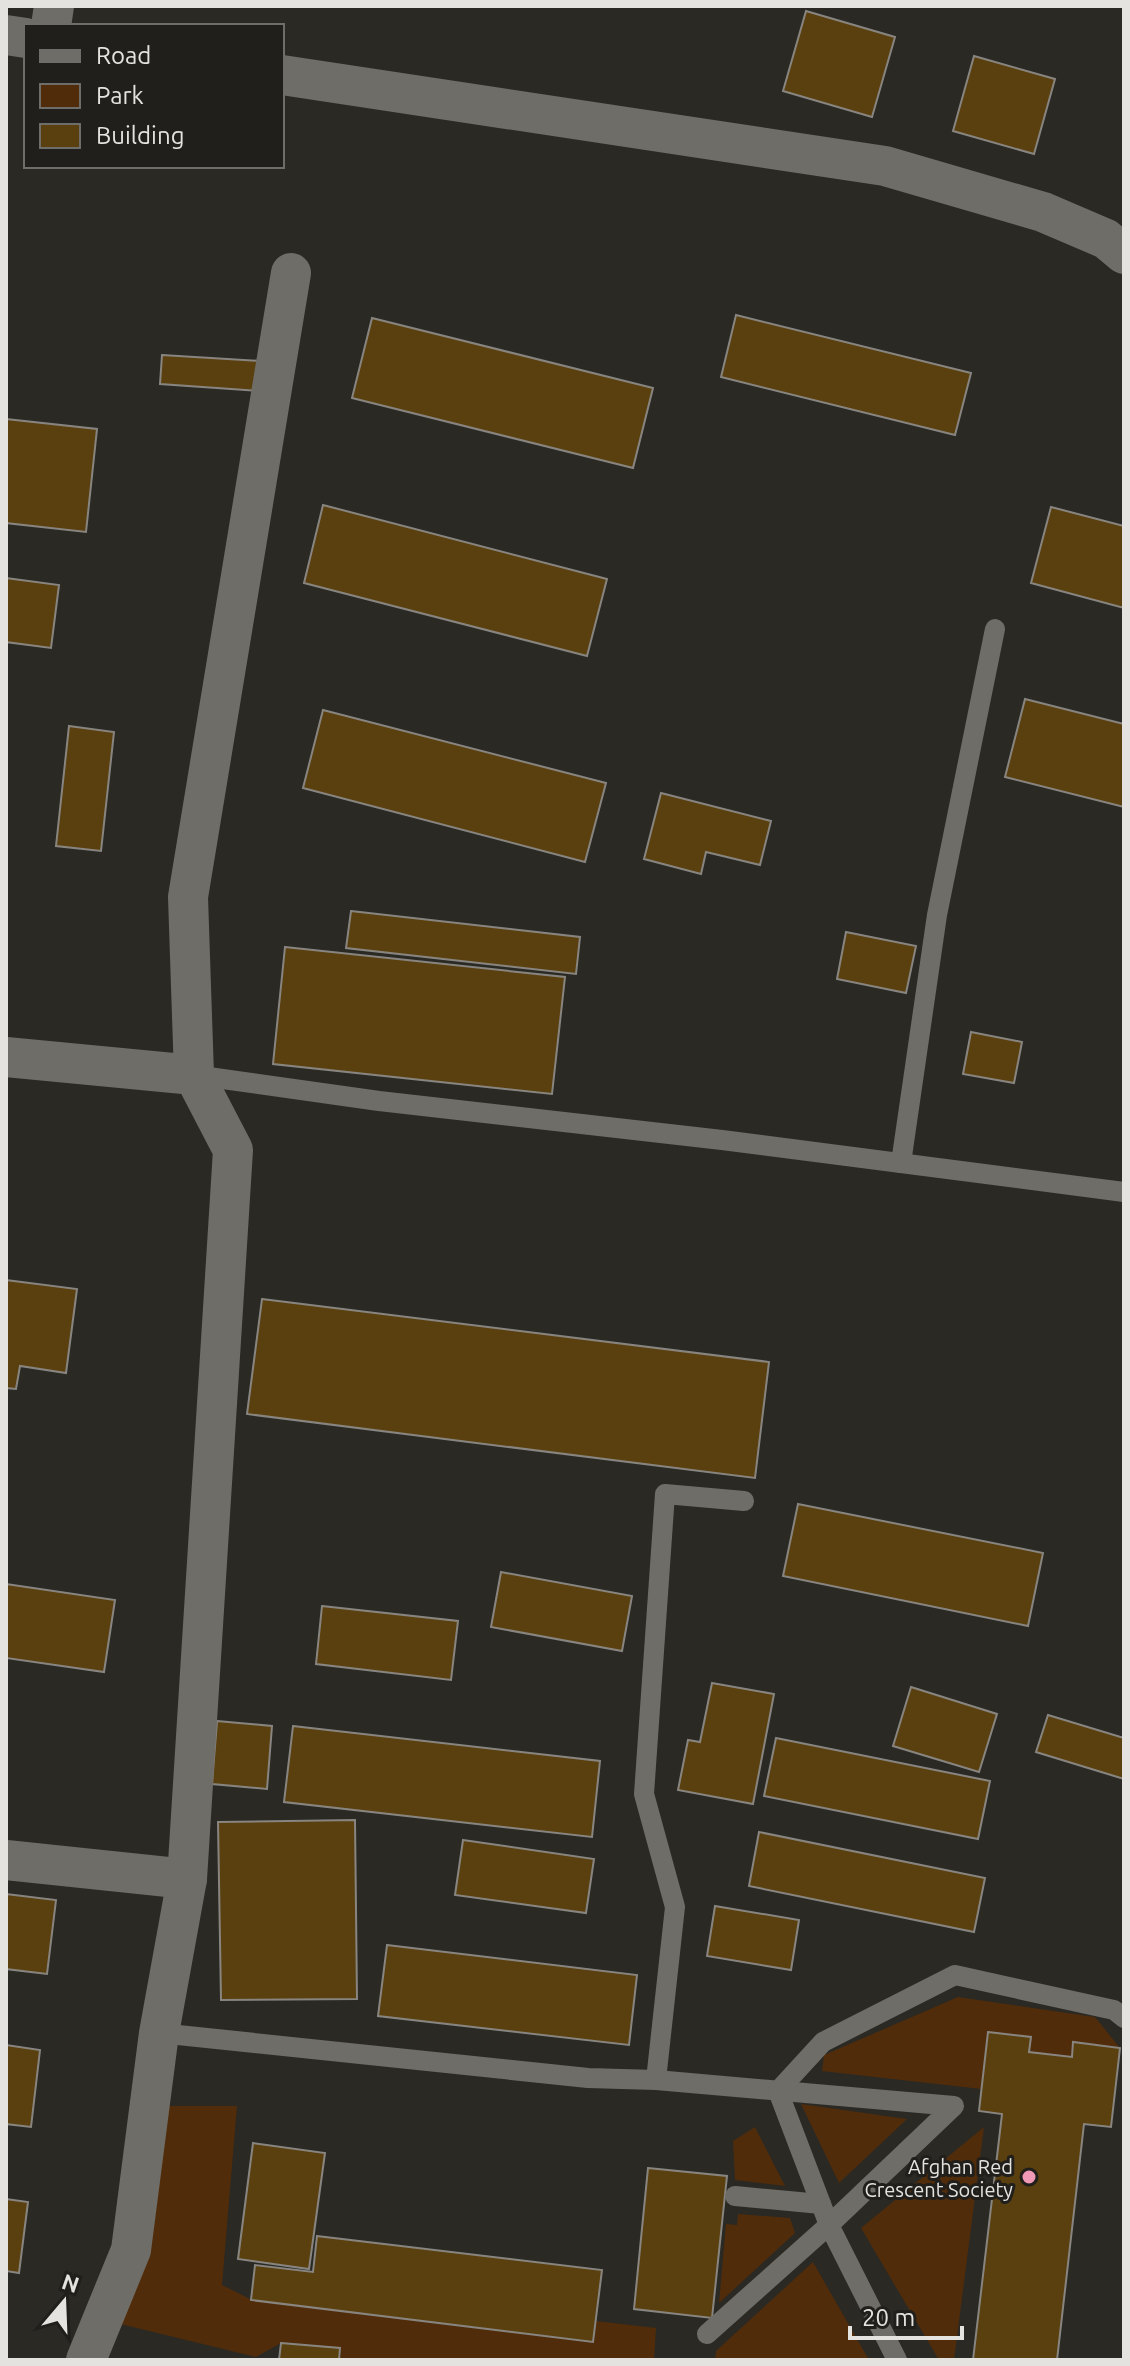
<svg xmlns="http://www.w3.org/2000/svg" width="1130" height="2366" viewBox="0 0 1130 2366" font-family="Ubuntu,sans-serif">
<style>
.green{fill:#502c0b}
.building{fill:#5b400f;stroke:#888580;stroke-width:2}
.lines{fill:none;stroke-linecap:round;stroke-linejoin:round}
.service{stroke:#6e6d67;stroke-width:20}
.minor{stroke:#6e6d67;stroke-width:40}
.poi-dot{fill:#f09ab7;stroke:#201f1b;stroke-width:3}
.labels{text-anchor:middle;dominant-baseline:central;stroke-width:6;stroke-linejoin:round;paint-order:stroke}
.poi-label{font-size:20px;fill:#e4e3e0;stroke:#201f1b;text-anchor:end}
</style>
<rect width="100%" height="100%" fill="#2a2924"/>
<g class="green">
<path d="M 958,1997 L 1095,2017 L 1120,2048 L 1073,2042 L 1072,2057 L 1029,2052 L 1031,2037 L 988,2032 L 981,2089 L 822,2071 L 824,2055 Z"/>
<path d="M 801,2104 L 907,2119 L 839,2183 Z"/>
<path d="M 150,2106 L 237,2106 L 222,2285 L 252,2300 L 593,2342 L 596,2321 L 656,2328 L 654,2360 L 339,2360 L 339,2348 L 281,2343 L 256,2357 L 104,2320 Z"/>
<path d="M 755,2127 L 785,2186 L 735,2180 L 733,2141 Z"/>
<path d="M 984,2127 L 954,2360 L 939,2360 L 861,2228 Z"/>
<path d="M 738,2214 L 790,2218 L 795,2233 L 719,2303 L 726,2224 L 737,2225 Z"/>
<path d="M 813,2262 L 869,2360 L 715,2360 L 716,2351 Z"/>
</g>
<g class="building">
<path d="M 806,11 L 895,37 L 872,117 L 783,91 Z"/>
<path d="M 974,56 L 1055,79 L 1034,154 L 953,131 Z"/>
<path d="M 736,315 L 971,373 L 955,435 L 721,377 Z"/>
<path d="M 372,318 L 653,388 L 633,468 L 352,398 Z"/>
<path d="M 162,355 L 262,361 L 260,391 L 160,384 Z"/>
<path d="M 6,419 L 97,429 L 86,532 L 6,523 Z"/>
<path d="M 323,505 L 607,579 L 587,656 L 304,583 Z"/>
<path d="M 1051,507 L 1124,526 L 1124,608 L 1031,583 Z"/>
<path d="M 6,578 L 59,585 L 51,648 L 6,642 Z"/>
<path d="M 1025,699 L 1124,724 L 1124,807 L 1005,777 Z"/>
<path d="M 323,710 L 606,783 L 585,862 L 303,788 Z"/>
<path d="M 69,726 L 114,732 L 101,851 L 56,846 Z"/>
<path d="M 661,793 L 771,821 L 760,865 L 706,852 L 701,874 L 644,859 Z"/>
<path d="M 351,911 L 580,937 L 576,974 L 346,948 Z"/>
<path d="M 846,932 L 916,946 L 906,993 L 837,979 Z"/>
<path d="M 285,947 L 565,977 L 552,1094 L 273,1064 Z"/>
<path d="M 971,1032 L 1022,1042 L 1014,1083 L 963,1074 Z"/>
<path d="M 6,1280 L 77,1289 L 66,1373 L 20,1366 L 16,1389 L 6,1388 Z"/>
<path d="M 262,1299 L 769,1362 L 755,1478 L 247,1414 Z"/>
<path d="M 798,1504 L 1043,1553 L 1028,1626 L 783,1576 Z"/>
<path d="M 501,1572 L 632,1596 L 622,1651 L 491,1627 Z"/>
<path d="M 6,1584 L 115,1600 L 104,1672 L 6,1658 Z"/>
<path d="M 322,1606 L 458,1621 L 451,1680 L 316,1664 Z"/>
<path d="M 712,1683 L 774,1694 L 753,1804 L 678,1790 L 688,1740 L 700,1742 Z"/>
<path d="M 911,1687 L 997,1714 L 979,1772 L 893,1746 Z"/>
<path d="M 1048,1715 L 1124,1738 L 1124,1779 L 1036,1752 Z"/>
<path d="M 217,1721 L 272,1726 L 267,1789 L 212,1784 Z"/>
<path d="M 293,1726 L 600,1761 L 592,1837 L 284,1802 Z"/>
<path d="M 776,1738 L 990,1781 L 978,1839 L 764,1796 Z"/>
<path d="M 355,1820 L 357,1999 L 221,2000 L 218,1822 Z"/>
<path d="M 759,1832 L 985,1878 L 974,1932 L 749,1886 Z"/>
<path d="M 463,1840 L 594,1859 L 586,1913 L 455,1895 Z"/>
<path d="M 6,1894 L 56,1900 L 47,1974 L 6,1969 Z"/>
<path d="M 715,1906 L 799,1920 L 791,1970 L 707,1956 Z"/>
<path d="M 387,1945 L 637,1975 L 629,2045 L 378,2016 Z"/>
<path d="M 988,2032 L 1031,2037 L 1029,2052 L 1072,2057 L 1073,2042 L 1120,2048 L 1111,2127 L 1084,2124 L 1057,2360 L 973,2360 L 1002,2114 L 979,2111 Z"/>
<path d="M 6,2045 L 40,2050 L 31,2127 L 6,2124 Z"/>
<path d="M 253,2143 L 325,2153 L 309,2269 L 238,2259 Z"/>
<path d="M 648,2168 L 727,2176 L 712,2318 L 634,2309 Z"/>
<path d="M 6,2199 L 28,2202 L 19,2273 L 6,2271 Z"/>
<path d="M 317,2236 L 602,2270 L 593,2342 L 251,2300 L 255,2265 L 313,2272 Z"/>
<path d="M 281,2343 L 340,2348 L 339,2360 L 279,2360 Z"/>
</g>
<g class="lines">
<g class="service">
<path d="M 194,1075 L 379,1101 L 722,1140 L 1124,1192"/>
<path d="M 901,1163 L 937,915 L 995,629"/>
<path d="M 159,2033 L 588,2078 L 656,2080 L 954,2106 L 829,2225 L 707,2334"/>
<path d="M 656,2080 L 675,1907 L 644,1794 L 665,1494 L 744,1501"/>
<path d="M 778,2091 L 823,2042 L 955,1975 L 1114,2010 L 1124,2018"/>
<path d="M 778,2091 L 829,2225 L 897,2360"/>
<path d="M 735,2196 L 821,2204"/>
</g>
<g class="minor">
<path d="M 51,26 L 54,6"/>
<path d="M 6,35 L 26,38"/>
<path d="M 282,75 L 885,166 L 1043,212 L 1106,239 L 1124,254"/>
<path d="M 6,1057 L 194,1075"/>
<path d="M 6,1860 L 187,1879 L 159,2033 L 131,2250 L 86,2360"/>
<path d="M 187,1879 L 233,1150 L 194,1075 L 188,897 L 291,273"/>
</g>
</g>
<circle class="poi-dot" cx="1029" cy="2177" r="8"/>
<g class="labels">
<g class="poi-label">
<text x="1013" y="2166">Afghan Red<tspan x="1013" dy="23">Crescent Society</tspan></text>
</g>
</g>
<rect width="1130" height="2366" fill="none" stroke="#e4e3e0" stroke-width="16"/>
<rect x="24" y="24" width="260" height="144" fill="#201f1b" stroke="#6e6d6a" stroke-width="2"/>
<rect x="40" y="50" width="40" height="12" fill="#6e6d67" stroke="#6e6d6a" stroke-width="2"/>
<text x="96" y="64" font-size="24" fill="#e4e3e0">Road</text>
<rect x="40" y="84" width="40" height="24" fill="#502c0b" stroke="#6e6d6a" stroke-width="2"/>
<text x="96" y="104" font-size="24" fill="#e4e3e0">Park</text>
<rect x="40" y="124" width="40" height="24" fill="#5b400f" stroke="#6e6d6a" stroke-width="2"/>
<text x="96" y="144" font-size="24" fill="#e4e3e0">Building</text>
<g transform="translate(64 2302) rotate(19)" stroke="#201f1b" stroke-width="6" paint-order="stroke">
<path d="M0-6L14 30L0 20L-14 30Z" fill="#e4e3e0"/>
<text y="-12" font-size="22" font-weight="bold" text-anchor="middle" fill="#e4e3e0">N</text>
</g>
<path d="M850 2326v12h112v-12" fill="none" stroke="#e4e3e0" stroke-width="4"/>
<text x="862" y="2326" font-size="24" fill="#e4e3e0" stroke="#201f1b" stroke-width="6" paint-order="stroke">20 m</text>
</svg>
